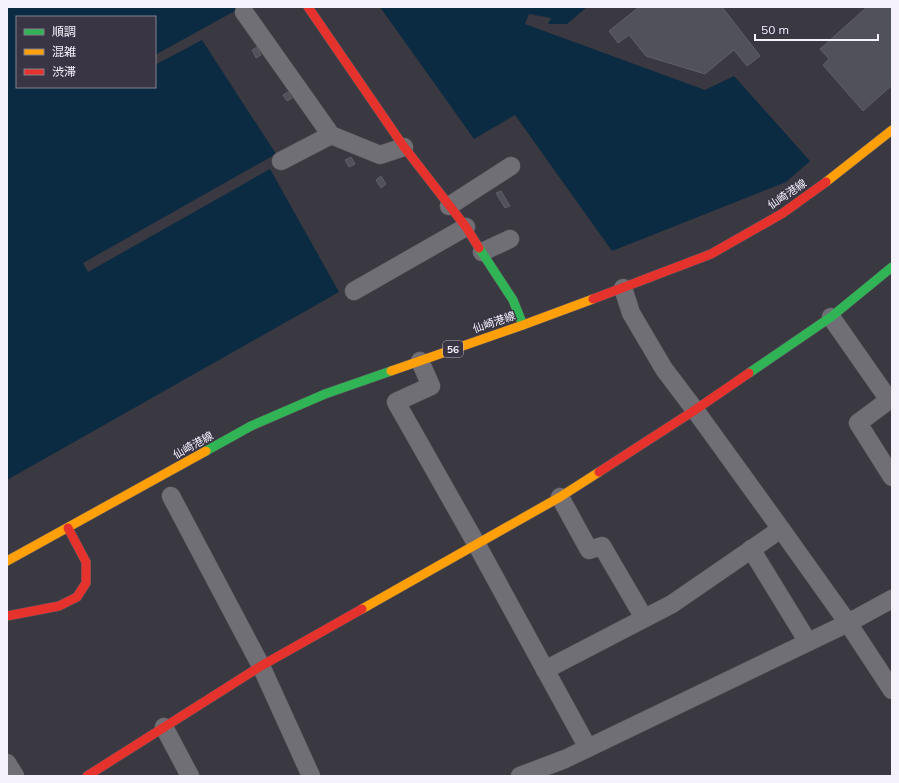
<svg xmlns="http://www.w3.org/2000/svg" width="899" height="783" viewBox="0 0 899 783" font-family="Mulish,'Noto Sans JP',sans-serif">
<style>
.water{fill:#0b2b42}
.building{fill:#51515b;stroke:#5f5f66}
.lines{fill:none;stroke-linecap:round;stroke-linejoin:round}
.street-casing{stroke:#59575e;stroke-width:19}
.fast-casing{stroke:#59575e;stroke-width:10}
.slow-casing{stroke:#59575e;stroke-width:10}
.jam-casing{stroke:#59575e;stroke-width:10}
.street{stroke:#706f75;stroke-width:18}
.fast{stroke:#30b455;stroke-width:9}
.slow{stroke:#ff9f0a;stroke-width:9}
.jam{stroke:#e5322d;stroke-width:9}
.labels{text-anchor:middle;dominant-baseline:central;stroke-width:3;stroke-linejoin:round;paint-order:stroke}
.shield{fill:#393544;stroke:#bdb9c5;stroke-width:1}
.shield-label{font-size:10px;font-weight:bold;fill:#f5f2fc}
.street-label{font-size:11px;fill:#f5f2fc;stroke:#393544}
</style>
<rect width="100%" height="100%" fill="#3a3840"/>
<g class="water">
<path d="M 7,7 L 242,7 L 155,55 L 155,17 L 17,17 L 17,87 L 155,87 L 155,65 L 202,40 L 276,154 L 83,263 L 88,272 L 270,169 L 339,292 L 7,480 Z"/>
<path d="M 380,7 L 587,7 L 567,24 L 548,24 L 551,18 L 529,14 L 525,24 L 705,90 L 734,76 L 810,161 L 786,182 L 612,251 L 515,115 L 474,139 Z"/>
</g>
<g class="building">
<path d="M 639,7 L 722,7 L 760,56 L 747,66 L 734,50 L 705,74 L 646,56 L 629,35 L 618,43 L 609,31 Z"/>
<path d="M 867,7 L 892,7 L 892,85 L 863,111 L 823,65 L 829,59 L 820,49 Z"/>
<path d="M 257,47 L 261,55 L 256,58 L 252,50 Z"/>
<path d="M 288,92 L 292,98 L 287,101 L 283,95 Z"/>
<path d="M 351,157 L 355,164 L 349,167 L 345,160 Z"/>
<path d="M 381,176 L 386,184 L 381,188 L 376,180 Z"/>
<path d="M 501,191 L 510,206 L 505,208 L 496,193 Z"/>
</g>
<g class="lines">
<defs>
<g id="street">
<path d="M 244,12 L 331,135 L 380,155 L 404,147"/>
<path d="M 281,161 L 331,135"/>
<path d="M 449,206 L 511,166"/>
<path d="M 482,252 L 510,239"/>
<path d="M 623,288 L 631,313 L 664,369 L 695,410 L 781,529 L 848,623 L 892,690"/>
<path d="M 354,291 L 466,227"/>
<path d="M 831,317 L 889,400 L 858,423 L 892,477"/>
<path d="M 420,361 L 431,386 L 396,402 L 477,545 L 588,748"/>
<path d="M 171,496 L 261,666 L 311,776"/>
<path d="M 560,497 L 589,550 L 602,546 L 644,618"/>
<path d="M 751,549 L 808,642"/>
<path d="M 545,670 L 672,604 L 781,529"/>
<path d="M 164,727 L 190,776"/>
<path d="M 7,763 L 15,776"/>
<path d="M 520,776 L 565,759 L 848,623 L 892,599"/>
</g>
<g id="fast">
<path d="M 479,248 L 513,300 L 523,325"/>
<path d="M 749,373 L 831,317 L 892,267"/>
<path d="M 206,451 L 251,426 L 325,394 L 391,371"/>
</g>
<g id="slow">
<path d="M 826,182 L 892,130"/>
<path d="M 391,371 L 523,325 L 593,299"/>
<path d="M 7,561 L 206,451"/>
<path d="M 362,609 L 560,497 L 599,472"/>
</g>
<g id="jam">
<path d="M 308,7 L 404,147 L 466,227 L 479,248"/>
<path d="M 593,299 L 711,254 L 783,213 L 826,182"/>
<path d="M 599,472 L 695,410 L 749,373"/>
<path d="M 7,616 L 59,606 L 77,597 L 86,583 L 86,562 L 68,528"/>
<path d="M 87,776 L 261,666 L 362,609"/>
</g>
</defs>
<use href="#street" class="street-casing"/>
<use href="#fast" class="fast-casing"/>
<use href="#slow" class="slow-casing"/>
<use href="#jam" class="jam-casing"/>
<use href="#street" class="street"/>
<use href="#fast" class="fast"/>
<use href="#slow" class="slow"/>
<use href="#jam" class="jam"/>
</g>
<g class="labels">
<rect class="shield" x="443" y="341" width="20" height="16" rx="3"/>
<g class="shield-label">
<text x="453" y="349">56</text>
</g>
<g class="street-label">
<text transform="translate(787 194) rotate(-34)">仙崎港線</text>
<text transform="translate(494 322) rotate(-19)">仙崎港線</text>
<text transform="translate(193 445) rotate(-29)">仙崎港線</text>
</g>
</g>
<rect width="899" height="783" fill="none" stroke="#f5f2fc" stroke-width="16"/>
<rect x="16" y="16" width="140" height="72" fill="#393544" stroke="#84818e"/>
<rect x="24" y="29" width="20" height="6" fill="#30b455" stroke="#84818e"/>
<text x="52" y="36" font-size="12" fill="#f5f2fc">順調</text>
<rect x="24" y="49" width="20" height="6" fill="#ff9f0a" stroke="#84818e"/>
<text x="52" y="56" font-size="12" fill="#f5f2fc">混雑</text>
<rect x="24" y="69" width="20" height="6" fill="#e5322d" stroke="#84818e"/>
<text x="52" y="76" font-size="12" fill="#f5f2fc">渋滞</text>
<path d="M755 34v6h123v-6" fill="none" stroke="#f5f2fc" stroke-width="2"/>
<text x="761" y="34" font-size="12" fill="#f5f2fc" stroke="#393544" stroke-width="3" paint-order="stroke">50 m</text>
</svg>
